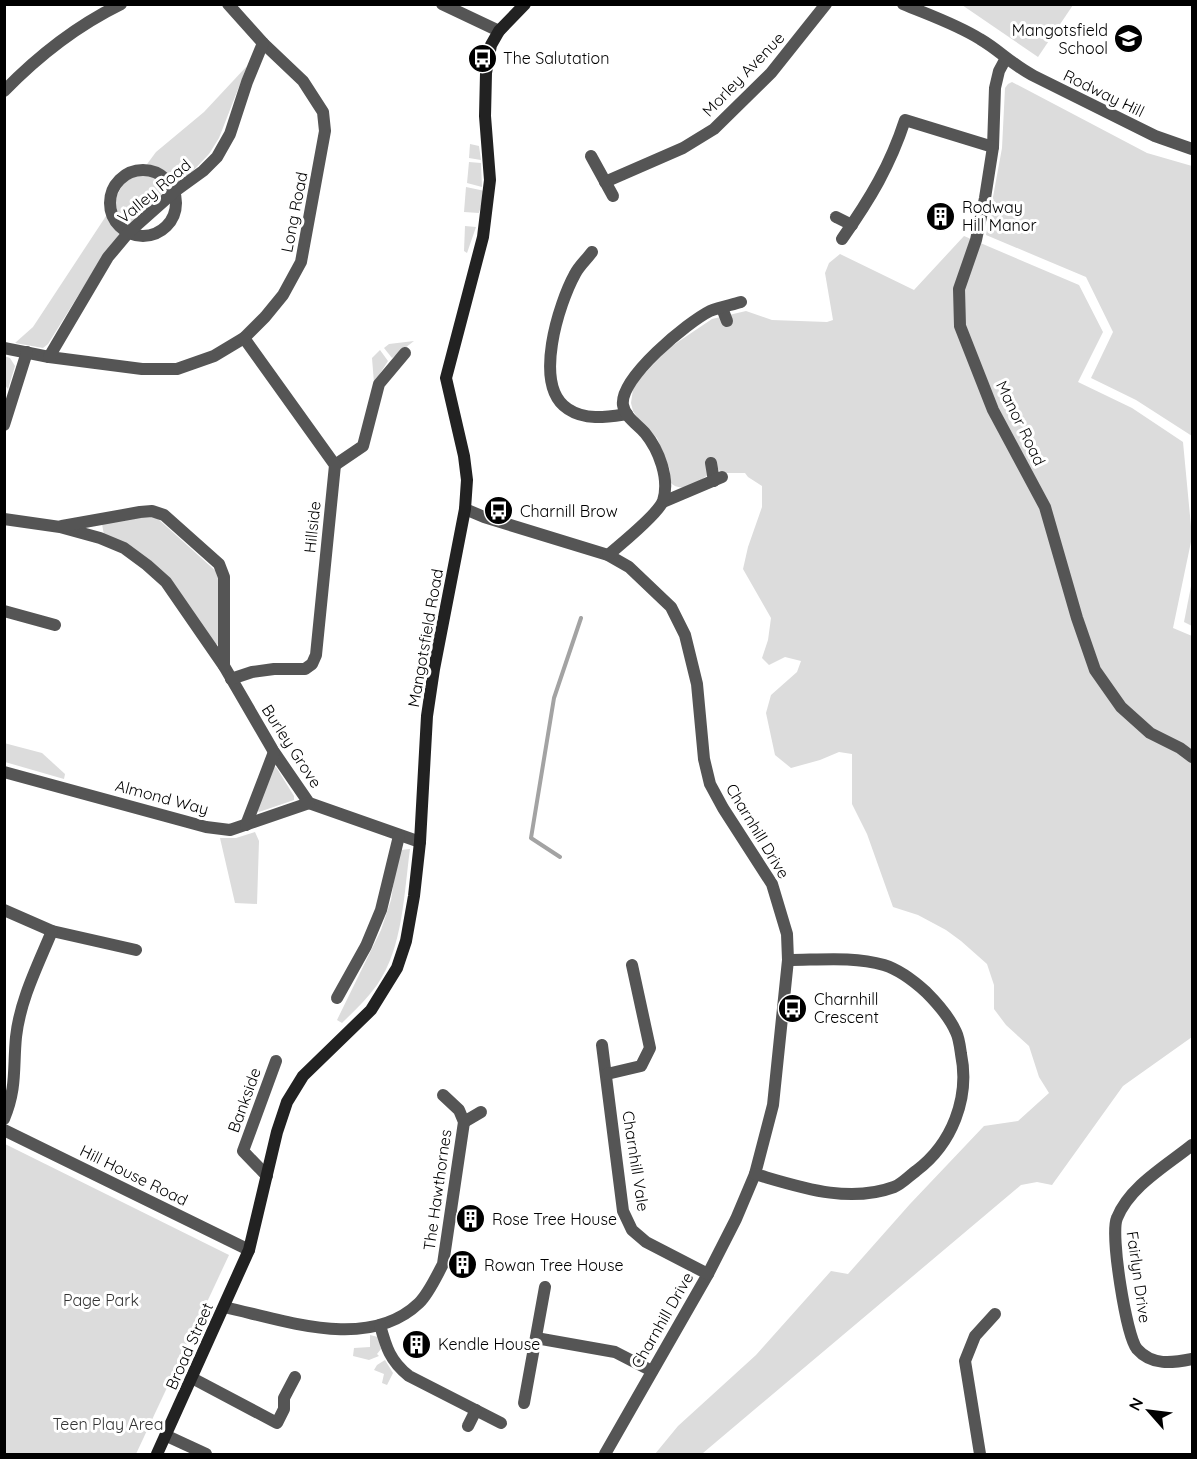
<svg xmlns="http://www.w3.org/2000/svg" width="1197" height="1459" viewBox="0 0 1197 1459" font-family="Quicksand,sans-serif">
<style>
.green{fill:#dcdcdc}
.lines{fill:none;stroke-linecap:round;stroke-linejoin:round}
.stream{stroke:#a3a3a3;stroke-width:4}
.minor{stroke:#555;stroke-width:12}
.tertiary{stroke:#555;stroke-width:12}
.secondary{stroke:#222;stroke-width:12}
.labels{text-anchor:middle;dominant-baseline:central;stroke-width:6;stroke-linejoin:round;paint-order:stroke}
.poi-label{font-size:16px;fill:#000;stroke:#fff;text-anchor:start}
.street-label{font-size:16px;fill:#000;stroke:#fff}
.park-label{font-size:16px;fill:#333;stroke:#fff}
</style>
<rect width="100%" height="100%" fill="#fff"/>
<g class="green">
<path d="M 962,5 L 1073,5 L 1038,57 Z"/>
<path d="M 247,66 L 219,138 L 209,154 L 189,175 L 104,254 L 48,344 L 43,348 L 15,343 L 33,327 L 108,213 L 124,182 L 139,175 L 156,152 L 204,112 Z"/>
<path d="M 1012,82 L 1147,153 L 1192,166 L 1192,441 L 1192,436 L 1136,400 L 1091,378 L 1113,332 L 1086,277 L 986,235 L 1002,148 L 1005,88 L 1008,84 Z"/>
<path d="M 470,144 L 479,146 L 481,160 L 469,158 Z"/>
<path d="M 469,162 L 481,163 L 482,187 L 467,183 Z"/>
<path d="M 466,187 L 485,191 L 479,213 L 464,212 Z"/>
<path d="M 465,226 L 476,227 L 467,253 L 464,251 Z"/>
<path d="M 964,236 L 1079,285 L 1103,332 L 1078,382 L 1132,408 L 1183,442 L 1192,537 L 1173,628 L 1192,636 L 1192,1037 L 1123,1086 L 1052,1185 L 1037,1182 L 1021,1185 L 703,1453 L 655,1454 L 678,1426 L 756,1355 L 831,1271 L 848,1274 L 910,1204 L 984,1126 L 1018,1121 L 1049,1093 L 1039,1077 L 1029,1046 L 1006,1025 L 994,1009 L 994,985 L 987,964 L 961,941 L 946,930 L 918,915 L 893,907 L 867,834 L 852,804 L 852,754 L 839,752 L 820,760 L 791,768 L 775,755 L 766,713 L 771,695 L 797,672 L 801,661 L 785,657 L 769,665 L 762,658 L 768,640 L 771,618 L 743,569 L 748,547 L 762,507 L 762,486 L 748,477 L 745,473 L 722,473 L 717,468 C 705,477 683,497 670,482 L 670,470 L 657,438 L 639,420 L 633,411 L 631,403 L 633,389 L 642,376 L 669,348 L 712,319 L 746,311 L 772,320 L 827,322 L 833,320 L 825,273 L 829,263 L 840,254 L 914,290 Z"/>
<path d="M 414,341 L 392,358 L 384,348 L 389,344 Z"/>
<path d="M 380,350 L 388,361 L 374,383 L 372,358 Z"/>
<path d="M 4,356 L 10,358 L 15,366 L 8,389 L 5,385 Z"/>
<path d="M 145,515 L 157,518 L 219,574 L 220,645 L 215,644 L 179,592 L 104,535 L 102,524 Z"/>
<path d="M 1192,581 L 1192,626 L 1184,622 Z"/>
<path d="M 4,743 L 42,753 L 65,774 L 64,779 L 5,762 Z"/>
<path d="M 276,767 L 294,796 L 294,800 L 259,812 L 256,809 L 272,768 Z"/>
<path d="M 255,832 L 259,841 L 257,904 L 235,903 L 220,838 L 236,838 Z"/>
<path d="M 410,849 C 404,893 403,948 377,985 C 367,999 354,1011 342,1023 L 337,1020 L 381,930 L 391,900 L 398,854 L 401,850 Z"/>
<path d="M 5,1144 L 229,1255 L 136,1454 L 5,1454 Z"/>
<path d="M 370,1335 L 378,1337 L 381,1349 L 377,1354 L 379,1356 L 369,1360 L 353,1356 L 354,1348 L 370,1347 Z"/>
<path d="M 385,1360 L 393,1373 L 387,1385 L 382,1383 L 384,1374 L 374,1370 L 377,1365 Z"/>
</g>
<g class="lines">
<path class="stream" d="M 560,857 L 531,838 L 554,698 L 581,618"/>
<g class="minor">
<path d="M 442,4 L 499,31"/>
<path d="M 1006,58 L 999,71 L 995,88 L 993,147 L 985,198 L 976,240 L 959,289 L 960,326 L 993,410 L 1045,507 L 1077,618 L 1095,670 L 1121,707 L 1150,733 L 1180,748 L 1192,757"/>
<path d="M 4,91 C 39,55 76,26 121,4"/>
<path d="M 591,156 L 613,196"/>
<circle cx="143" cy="203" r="33"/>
<path d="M 605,182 L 683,148 L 714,129 L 771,73 L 826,4"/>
<path d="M 836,217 L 852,225"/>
<path d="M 842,239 C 870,199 890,166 905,120 L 993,147"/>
<path d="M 592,252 C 587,259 579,266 575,274 C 559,303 532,386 568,409 C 586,421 607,417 627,414"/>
<path d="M 722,308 L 727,321"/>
<path d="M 4,348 L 49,357 L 142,369 L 177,369 L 214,356 L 244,338 L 265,317 L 283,295 L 301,262 L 325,131 L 323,112 L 303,81 L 263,43 L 228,4"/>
<path d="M 49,357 L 108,257 L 129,232 L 174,192 L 203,171 L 217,157 L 230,134 L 247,82 L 263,43"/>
<path d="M 4,425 L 27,352"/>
<path d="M 711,463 L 714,481"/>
<path d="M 335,465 L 363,446 L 379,384 L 405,353"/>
<path d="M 663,502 L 722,477"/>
<path d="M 465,509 L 484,517 L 608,555 L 629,567 L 671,607 L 685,635 L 697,684 L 704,759 L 710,784 L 723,808 L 772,884 L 787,934 L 788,960 L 773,1105 L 755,1174 L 736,1219 L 708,1274 L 605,1454"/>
<path d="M 4,519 L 60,527 L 100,538 L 124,548 L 147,565 L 166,582 L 224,666 L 274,752 L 309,803 L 420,842"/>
<path d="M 62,526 L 140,512 L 152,511 L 164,515 L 219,564 L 224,577 L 224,666"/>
<path d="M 608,555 C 620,545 658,514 663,501 C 670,479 659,450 645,433 C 637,424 625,417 623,405 C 619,378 688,322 710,311 C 720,307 731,305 741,302"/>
<path d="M 4,611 L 55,625"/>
<path d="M 231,679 L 252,672 L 274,669 L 305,669 L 312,664 L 316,655 L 335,465 L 244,338"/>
<path d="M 4,772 L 206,827 L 230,830 L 309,803"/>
<path d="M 246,825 L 274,752"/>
<path d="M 4,910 L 52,931 L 136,950"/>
<path d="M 337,998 L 366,946 L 381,910 L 399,836"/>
<path d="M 602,1045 L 623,1211 L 632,1230 L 646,1242 L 708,1274"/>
<path d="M 607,1074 L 641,1066 L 650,1048 L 632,965"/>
<path d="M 4,1119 C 17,1088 13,1068 16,1037 C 20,1000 38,965 52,931"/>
<path d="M 464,1122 L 481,1112"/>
<path d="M 4,1130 L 249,1250"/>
<path d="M 1192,1145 C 1166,1166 1130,1186 1117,1218 C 1110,1234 1126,1335 1137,1349 C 1152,1366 1172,1363 1192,1359"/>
<path d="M 755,1174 C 800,1187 848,1204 894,1187 C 902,1184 909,1176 916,1171 C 952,1144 970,1098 961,1054 C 960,1047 959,1038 956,1032 C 949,1016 937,1003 926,992 C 914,981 900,970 884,965 C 853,956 819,960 788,960"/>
<path d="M 267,1176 L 243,1151 L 276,1061"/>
<path d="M 224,1307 C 284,1320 368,1352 419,1303 C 429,1293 436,1277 443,1264 L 464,1122 L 459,1110 L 443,1095"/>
<path d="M 380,1325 C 386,1347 390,1361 409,1376 L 501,1423"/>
<path d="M 536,1338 L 615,1352 L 652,1371"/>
<path d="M 192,1378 L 277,1423 L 284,1409 L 284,1398 L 295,1377"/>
<path d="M 524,1403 L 545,1287"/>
<path d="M 468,1426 L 476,1410"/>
<path d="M 167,1436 L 206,1454"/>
<path d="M 980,1454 L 965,1361 L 975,1336 L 995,1314"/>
</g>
<path class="tertiary" d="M 903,4 C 929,15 956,24 980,39 C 999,50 1014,66 1034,76 L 1155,136 L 1192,149"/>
<path class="secondary" d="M 157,1454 L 249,1250 L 277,1132 L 287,1102 L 303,1076 L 371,1010 L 397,968 L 406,941 L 414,896 L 420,842 L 427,716 L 434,669 L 465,509 L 467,480 L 464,456 L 446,378 L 483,237 L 490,180 L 485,116 L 486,73 L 491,45 L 499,31 L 525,4"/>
</g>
<defs>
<symbol id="school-disc" viewBox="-11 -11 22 22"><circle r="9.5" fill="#000" stroke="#fff"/><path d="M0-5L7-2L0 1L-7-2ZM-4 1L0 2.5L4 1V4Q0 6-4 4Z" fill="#fff"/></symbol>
<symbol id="bus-disc" viewBox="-11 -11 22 22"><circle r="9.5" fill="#000" stroke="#fff"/><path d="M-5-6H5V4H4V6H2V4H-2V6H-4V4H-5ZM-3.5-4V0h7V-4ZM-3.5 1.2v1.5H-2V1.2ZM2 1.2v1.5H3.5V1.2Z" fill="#fff"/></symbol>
<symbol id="building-disc" viewBox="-11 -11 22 22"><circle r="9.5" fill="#000" stroke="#fff"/><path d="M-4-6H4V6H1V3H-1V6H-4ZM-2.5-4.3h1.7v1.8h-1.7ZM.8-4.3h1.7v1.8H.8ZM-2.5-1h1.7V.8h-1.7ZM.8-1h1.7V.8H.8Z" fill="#fff"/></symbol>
</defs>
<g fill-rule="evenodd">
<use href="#school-disc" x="1112" y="22" width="33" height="33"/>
<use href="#bus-disc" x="466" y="42" width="33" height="33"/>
<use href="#building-disc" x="924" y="200" width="33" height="33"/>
<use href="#bus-disc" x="482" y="494" width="33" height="33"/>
<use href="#bus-disc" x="776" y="992" width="33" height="33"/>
<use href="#building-disc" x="454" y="1202" width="33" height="33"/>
<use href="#building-disc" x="446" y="1248" width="33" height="33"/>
<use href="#building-disc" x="400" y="1328" width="33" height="33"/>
</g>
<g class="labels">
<g class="poi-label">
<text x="1108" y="30" text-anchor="end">Mangotsfield<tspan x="1108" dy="18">School</tspan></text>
<text x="503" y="58">The Salutation</text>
<text x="962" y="207">Rodway<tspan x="962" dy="18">Hill Manor</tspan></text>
<text x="520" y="511">Charnill Brow</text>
<text x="814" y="999">Charnhill<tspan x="814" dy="18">Crescent</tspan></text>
<text x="492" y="1219">Rose Tree House</text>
<text x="484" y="1265">Rowan Tree House</text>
<text x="438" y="1344">Kendle House</text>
</g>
<g class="street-label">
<text transform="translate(743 74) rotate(-46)">Morley Avenue</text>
<text transform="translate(1104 93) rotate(26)">Rodway Hill</text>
<text transform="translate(154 191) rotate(-40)">Valley Road</text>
<text transform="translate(294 212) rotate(-79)">Long Road</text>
<text transform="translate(1021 423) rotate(64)">Manor Road</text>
<text transform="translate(312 527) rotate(-84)">Hillside</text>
<text transform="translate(425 638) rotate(-80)">Mangotsfield Road</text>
<text transform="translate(292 746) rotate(57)">Burley Grove</text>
<text transform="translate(162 797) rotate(15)">Almond Way</text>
<text transform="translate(758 831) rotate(59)">Charnhill Drive</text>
<text transform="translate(244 1100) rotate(-70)">Bankside</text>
<text transform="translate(636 1161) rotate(81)">Charnhill Vale</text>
<text transform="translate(134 1175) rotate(26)">Hill House Road</text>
<text transform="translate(437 1190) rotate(-82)">The Hawthornes</text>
<text transform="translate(1139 1277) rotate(82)">Fairlyn Drive</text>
<text transform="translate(662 1320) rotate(-60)">Charnhill Drive</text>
<text transform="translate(189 1346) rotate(-66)">Broad Street</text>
</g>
<g class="park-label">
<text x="101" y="1300">Page Park</text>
<text x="108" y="1424">Teen Play Area</text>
</g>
</g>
<rect width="1197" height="1459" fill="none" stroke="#000000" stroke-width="12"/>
<g transform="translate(1149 1411) rotate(298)" stroke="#ffffff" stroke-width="4.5" paint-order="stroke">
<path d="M0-4.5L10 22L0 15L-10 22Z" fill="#000000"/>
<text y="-9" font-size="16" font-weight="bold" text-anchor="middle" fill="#000000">N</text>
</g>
</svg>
